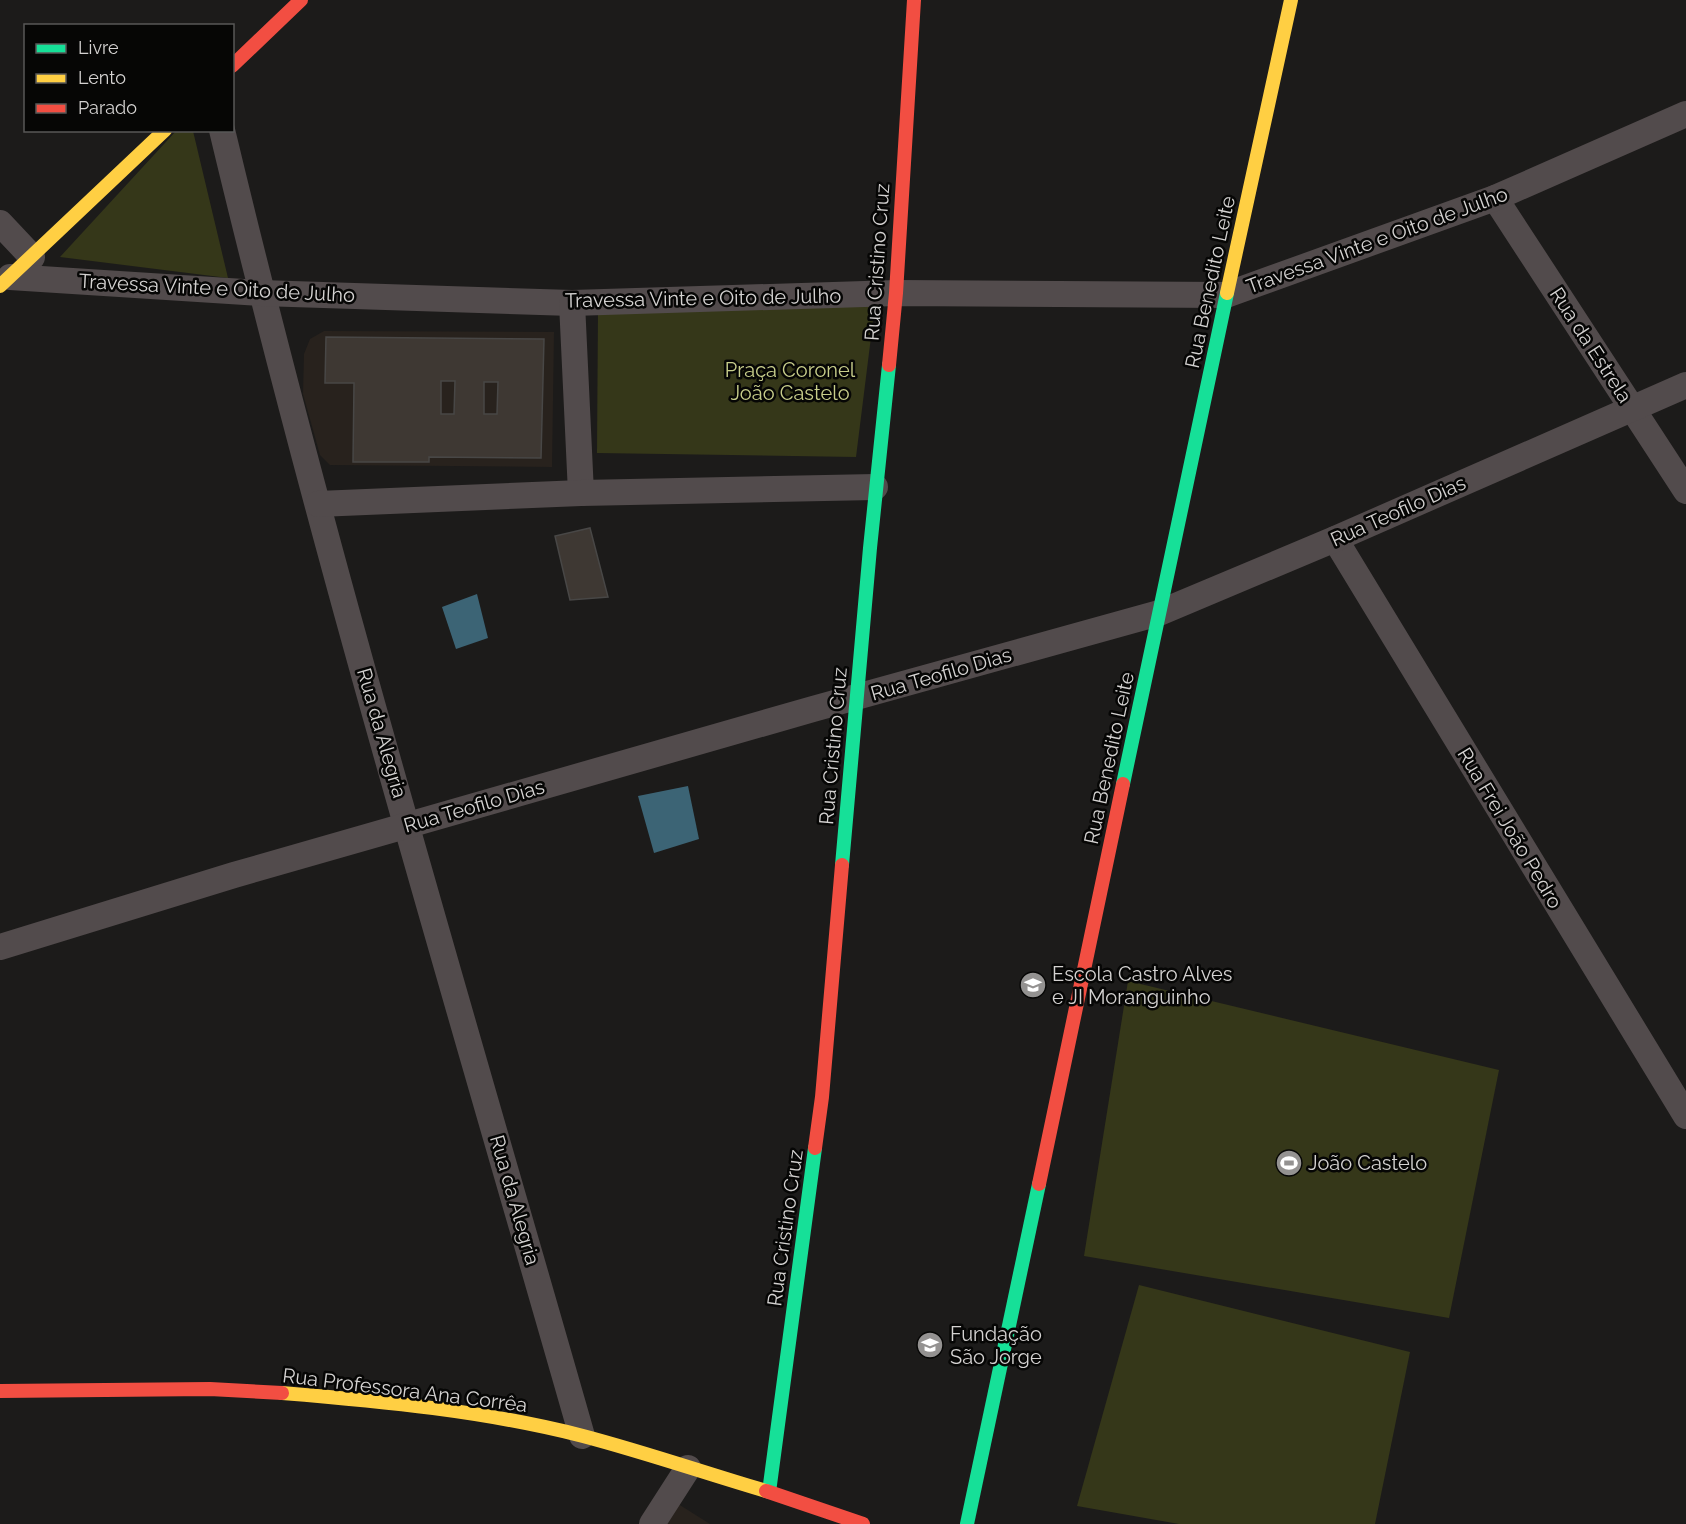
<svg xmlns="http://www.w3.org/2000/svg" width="1686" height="1524" viewBox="0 0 1686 1524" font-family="Raleway,sans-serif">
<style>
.built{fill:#28221d}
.green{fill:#353719}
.water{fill:#3c6475}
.building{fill:#3e3833;stroke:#484746;stroke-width:1.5;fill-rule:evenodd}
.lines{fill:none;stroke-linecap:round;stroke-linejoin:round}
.street{stroke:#524b4c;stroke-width:26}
.fast{stroke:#16e098;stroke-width:14}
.slow{stroke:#ffcf43;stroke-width:14}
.jam{stroke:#f24e42;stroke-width:14}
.labels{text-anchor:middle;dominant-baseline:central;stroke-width:5;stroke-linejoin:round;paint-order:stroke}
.street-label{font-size:20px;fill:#d4d2d1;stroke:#060605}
.park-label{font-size:20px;fill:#c8ce8b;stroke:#060605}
.poi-label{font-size:20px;fill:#d4d2d1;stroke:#060605;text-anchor:start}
</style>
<rect width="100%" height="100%" fill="#1c1b1a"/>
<g class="built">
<path d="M 324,331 L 554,332 L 552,467 L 330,465 L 320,455 L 303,394 L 304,354 L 310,339 Z"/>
<path d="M 675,1502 L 710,1524 L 660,1524 Z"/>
</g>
<g class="green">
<path d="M 176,131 L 193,131 L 228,278 L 60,257 Z"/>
<path d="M 875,305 L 856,457 L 597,453 L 598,310 Z"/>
<path d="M 1128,981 L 1499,1070 L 1449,1318 L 1084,1256 Z"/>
<path d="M 1139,1285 L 1410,1352 L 1375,1524 L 1179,1524 L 1077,1506 Z"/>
</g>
<g class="water">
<path d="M 477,594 L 488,638 L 456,649 L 442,607 Z"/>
<path d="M 688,786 L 699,839 L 654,853 L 638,796 Z"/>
</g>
<g class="building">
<path d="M 326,337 L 544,339 L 541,458 L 429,457 L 429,462 L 353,462 L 354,383 L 325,383 ZM 441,381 L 455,381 L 454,414 L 441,414 ZM 484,382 L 498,382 L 497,414 L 484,414 Z"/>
<path d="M 590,528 L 608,597 L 570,600 L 555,536 Z"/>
</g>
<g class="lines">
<g class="street">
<path d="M 222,130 C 327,569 458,1002 582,1436"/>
<path d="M 1495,198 L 1686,491"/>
<path d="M 0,223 L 32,257"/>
<path d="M 10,277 L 261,293 L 572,303 L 896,293 L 1226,295 L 1495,198 L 1686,114"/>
<path d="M 572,303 L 581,493"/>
<path d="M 318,504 L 581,493 L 875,487"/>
<path d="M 1335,539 L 1686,1116"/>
<path d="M 0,947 L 234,875 L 813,709 L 1159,613 L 1335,539 L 1686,385"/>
<path d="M 652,1524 L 688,1468"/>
</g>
<g class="fast">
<path d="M 1123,784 L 1227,293"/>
<path d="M 842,865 L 870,548 L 889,365"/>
<path d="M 769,1492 L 815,1148"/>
<path d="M 967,1524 L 1039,1184"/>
</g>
<g class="slow">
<path d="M 0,286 L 165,130"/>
<path d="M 1227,293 L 1291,0"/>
<path d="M 282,1393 C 381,1401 486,1411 583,1436 C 644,1452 705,1473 766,1491"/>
</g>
<g class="jam">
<path d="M 232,66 L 301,0"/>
<path d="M 889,365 L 896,293 L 914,0"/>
<path d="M 815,1148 L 822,1097 L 842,865"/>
<path d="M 1039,1184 L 1123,784"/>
<path d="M 0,1391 L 210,1389 L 282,1393"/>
<path d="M 766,1491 L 863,1524"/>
</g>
</g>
<defs>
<symbol id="school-disc" viewBox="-11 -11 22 22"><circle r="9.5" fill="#949291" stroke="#060605"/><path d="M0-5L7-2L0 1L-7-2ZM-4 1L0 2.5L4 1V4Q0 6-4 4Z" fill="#fff"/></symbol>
<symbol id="stadium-disc" viewBox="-11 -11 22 22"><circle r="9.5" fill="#949291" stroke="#060605"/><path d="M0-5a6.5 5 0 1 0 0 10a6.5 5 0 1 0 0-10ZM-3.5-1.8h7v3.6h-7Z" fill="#fff"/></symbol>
</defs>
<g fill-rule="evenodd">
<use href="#school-disc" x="1018" y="970" width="30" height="30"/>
<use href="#stadium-disc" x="1274" y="1148" width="30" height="30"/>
<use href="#school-disc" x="915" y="1330" width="30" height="30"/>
</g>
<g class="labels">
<g class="street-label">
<text transform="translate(1377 240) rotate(-20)">Travessa Vinte e Oito de Julho</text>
<text transform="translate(877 262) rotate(-86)">Rua Cristino Cruz</text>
<text transform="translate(1210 282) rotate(-78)">Rua Benedito Leite</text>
<text transform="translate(217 288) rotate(3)">Travessa Vinte e Oito de Julho</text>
<text transform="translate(703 298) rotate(-1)">Travessa Vinte e Oito de Julho</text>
<text transform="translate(1591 345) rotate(57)">Rua da Estrela</text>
<text transform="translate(1398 511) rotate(-24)">Rua Teofilo Dias</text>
<text transform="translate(941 674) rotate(-16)">Rua Teofilo Dias</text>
<text transform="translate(382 733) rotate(74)">Rua da Alegria</text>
<text transform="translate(833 746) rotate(-85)">Rua Cristino Cruz</text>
<text transform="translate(1109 758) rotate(-78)">Rua Benedito Leite</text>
<text transform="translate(474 806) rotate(-16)">Rua Teofilo Dias</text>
<text transform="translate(1510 828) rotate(59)">Rua Frei João Pedro</text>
<text transform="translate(515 1200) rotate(74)">Rua da Alegria</text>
<text transform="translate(785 1228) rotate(-82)">Rua Cristino Cruz</text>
<text transform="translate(405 1390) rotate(7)">Rua Professora Ana Corrêa</text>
</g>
<g class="park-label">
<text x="790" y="370">Praça Coronel<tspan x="790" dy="23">João Castelo</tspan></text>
</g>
<g class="poi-label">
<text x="1052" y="974">Escola Castro Alves<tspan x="1052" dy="23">e JI Moranguinho</tspan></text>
<text x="1308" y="1163">João Castelo</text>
<text x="950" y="1334">Fundação<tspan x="950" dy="23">São Jorge</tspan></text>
</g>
</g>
<rect x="24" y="24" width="210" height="108" fill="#060605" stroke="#585857" stroke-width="1.5"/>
<rect x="36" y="44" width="30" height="9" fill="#16e098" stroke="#585857" stroke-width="1.5"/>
<text x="78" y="54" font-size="18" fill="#d4d2d1">Livre</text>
<rect x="36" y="74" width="30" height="9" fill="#ffcf43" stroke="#585857" stroke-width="1.5"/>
<text x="78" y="84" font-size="18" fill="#d4d2d1">Lento</text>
<rect x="36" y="104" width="30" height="9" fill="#f24e42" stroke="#585857" stroke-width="1.5"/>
<text x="78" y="114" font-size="18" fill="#d4d2d1">Parado</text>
</svg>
